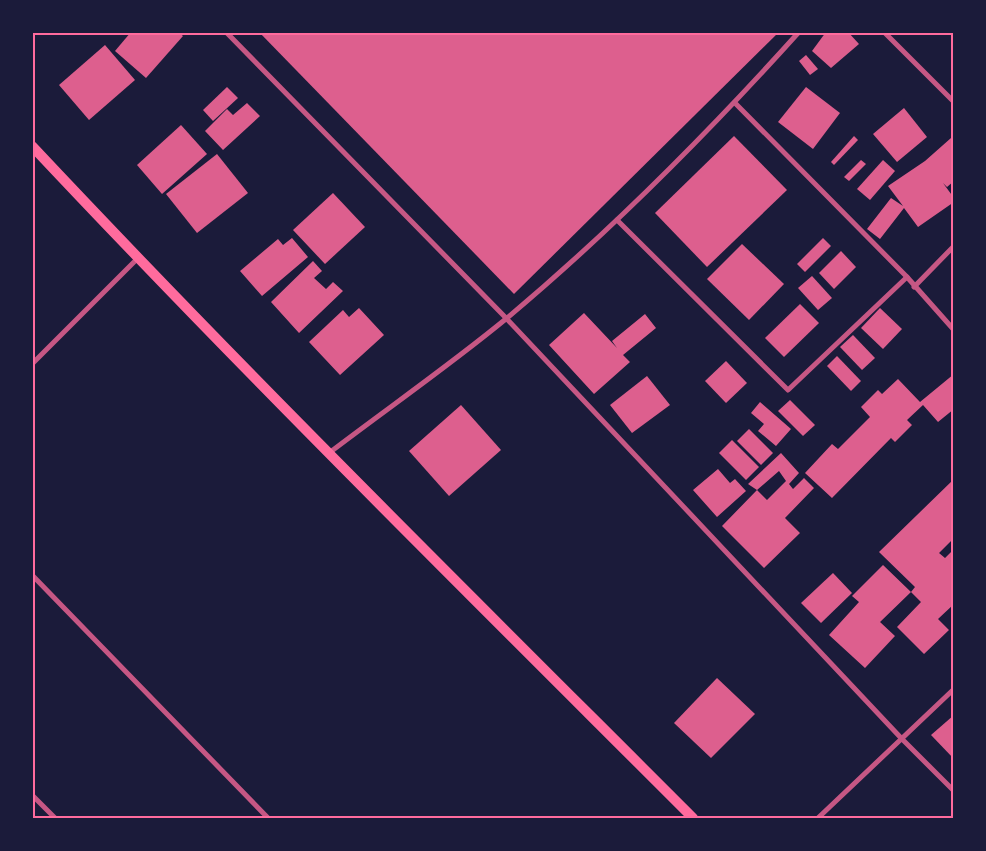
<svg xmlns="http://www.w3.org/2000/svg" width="986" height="851" viewBox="0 0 986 851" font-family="Helvetica,sans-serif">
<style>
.building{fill:#dd5f8e;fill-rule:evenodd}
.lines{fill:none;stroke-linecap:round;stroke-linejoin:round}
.minor{stroke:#c65784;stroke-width:5}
.secondary{stroke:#ff6b9d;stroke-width:10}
.neatline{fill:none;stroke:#ff6b9d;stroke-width:2}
</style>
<rect width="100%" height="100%" fill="#1b1b3a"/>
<g class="building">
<path d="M 131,32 L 178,32 L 183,36 L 146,78 L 115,51 Z"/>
<path d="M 259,32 L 779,32 L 514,294 Z"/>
<path d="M 826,32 L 848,32 L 859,44 L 831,68 L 812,51 Z"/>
<path d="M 105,45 L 135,80 L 89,120 L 59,85 Z"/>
<path d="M 806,55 L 818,69 L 810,75 L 799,61 Z"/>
<path d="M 227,87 L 238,98 L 213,121 L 203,110 Z"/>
<path d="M 806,87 L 840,113 L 813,149 L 778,122 Z"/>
<path d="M 247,103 L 260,116 L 223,150 L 205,131 L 227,109 L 233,115 Z"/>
<path d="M 904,108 L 927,137 L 897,162 L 873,134 Z"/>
<path d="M 181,125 L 207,154 L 162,194 L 137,165 Z"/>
<path d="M 734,136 L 787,190 L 707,267 L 655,213 Z"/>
<path d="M 854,136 L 858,140 L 834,165 L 831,162 Z"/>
<path d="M 951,138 L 954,140 L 954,181 L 947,187 L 943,183 L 954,198 L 954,202 L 918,227 L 904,208 L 880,239 L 867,229 L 891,198 L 903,206 L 888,186 L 925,161 Z"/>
<path d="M 217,154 L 248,193 L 197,233 L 166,194 Z"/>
<path d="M 861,160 L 866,164 L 849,181 L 844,177 Z"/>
<path d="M 883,160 L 895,171 L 870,200 L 857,189 Z"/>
<path d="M 333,193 L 365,227 L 325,264 L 293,230 Z"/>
<path d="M 292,238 L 308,257 L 262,296 L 240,271 L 278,239 L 283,245 Z"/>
<path d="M 823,238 L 831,246 L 805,272 L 797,264 Z"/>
<path d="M 742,244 L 784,284 L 749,320 L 707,279 Z"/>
<path d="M 841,251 L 856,267 L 834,289 L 819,273 Z"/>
<path d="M 313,261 L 322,271 L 314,278 L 326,289 L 333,282 L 343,291 L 299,333 L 271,302 Z"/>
<path d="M 812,276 L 832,298 L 818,310 L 798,288 Z"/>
<path d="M 800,304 L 819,323 L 784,357 L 765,338 Z"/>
<path d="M 359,308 L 384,335 L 340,375 L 309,342 L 343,310 L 349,317 Z"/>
<path d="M 880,308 L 902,329 L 883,349 L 861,328 Z"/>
<path d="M 584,313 L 617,348 L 612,341 L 645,314 L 656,328 L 623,355 L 630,362 L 594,394 L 549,345 Z"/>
<path d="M 853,335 L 875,358 L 862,370 L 840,347 Z"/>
<path d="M 837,356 L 861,381 L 851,391 L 827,366 Z"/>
<path d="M 726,361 L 747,383 L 726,403 L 705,381 Z"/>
<path d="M 954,374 L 954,409 L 938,422 L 923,405 L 907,420 L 912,425 L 895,442 L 891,438 L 832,498 L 805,473 L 832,444 L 838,449 L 870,417 L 861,407 L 878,390 L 882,394 L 898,379 L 920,402 Z"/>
<path d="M 647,376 L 670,405 L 632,433 L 610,405 Z"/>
<path d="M 790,400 L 815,425 L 803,436 L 778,411 Z"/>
<path d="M 760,402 L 791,429 L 776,446 L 758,431 L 764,424 L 751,413 Z"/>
<path d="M 461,405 L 501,450 L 449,496 L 409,451 Z"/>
<path d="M 749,429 L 773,453 L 761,465 L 737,441 Z"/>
<path d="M 732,440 L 759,467 L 746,480 L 719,453 Z"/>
<path d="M 781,453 L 799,473 L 789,484 L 793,489 L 804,478 L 814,488 L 785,518 L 800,533 L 764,568 L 722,526 L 757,490 L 748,484 ZM 779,471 L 786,481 L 767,500 L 757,490 Z"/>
<path d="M 718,469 L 730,483 L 735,479 L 746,491 L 717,517 L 693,490 Z"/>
<path d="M 954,479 L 954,538 L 939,553 L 945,558 L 954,549 L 954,604 L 938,619 L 949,630 L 924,654 L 897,627 L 921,602 L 911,592 L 880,622 L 895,636 L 865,668 L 829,635 L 859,602 L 852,596 L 883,565 L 911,592 L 915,587 L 879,552 Z"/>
<path d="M 833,573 L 852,593 L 821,623 L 801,603 Z"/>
<path d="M 717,678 L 755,714 L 711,758 L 674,723 Z"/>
<path d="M 954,715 L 954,759 L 931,735 Z"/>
</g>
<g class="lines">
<g class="minor">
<path d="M 226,32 L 506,318 L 902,739 L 954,791"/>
<path d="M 884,32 L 954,102"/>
<path d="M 735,103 L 907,277 L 954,330"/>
<path d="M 617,220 L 788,390 L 907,277"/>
<path d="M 914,287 L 954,246"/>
<path d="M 32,364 L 138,258"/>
<path d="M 329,453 C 388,408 450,365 507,318 C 611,231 708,133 799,32"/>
<path d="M 32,575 L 268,818"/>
<path d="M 32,795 L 55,818"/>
<path d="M 818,818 L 954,689"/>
</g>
<path class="secondary" d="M 32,146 C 247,375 471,596 693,818"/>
</g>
<rect width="986" height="851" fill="none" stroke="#1b1b3a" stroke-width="68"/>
<rect x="34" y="34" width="918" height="783" class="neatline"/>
</svg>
